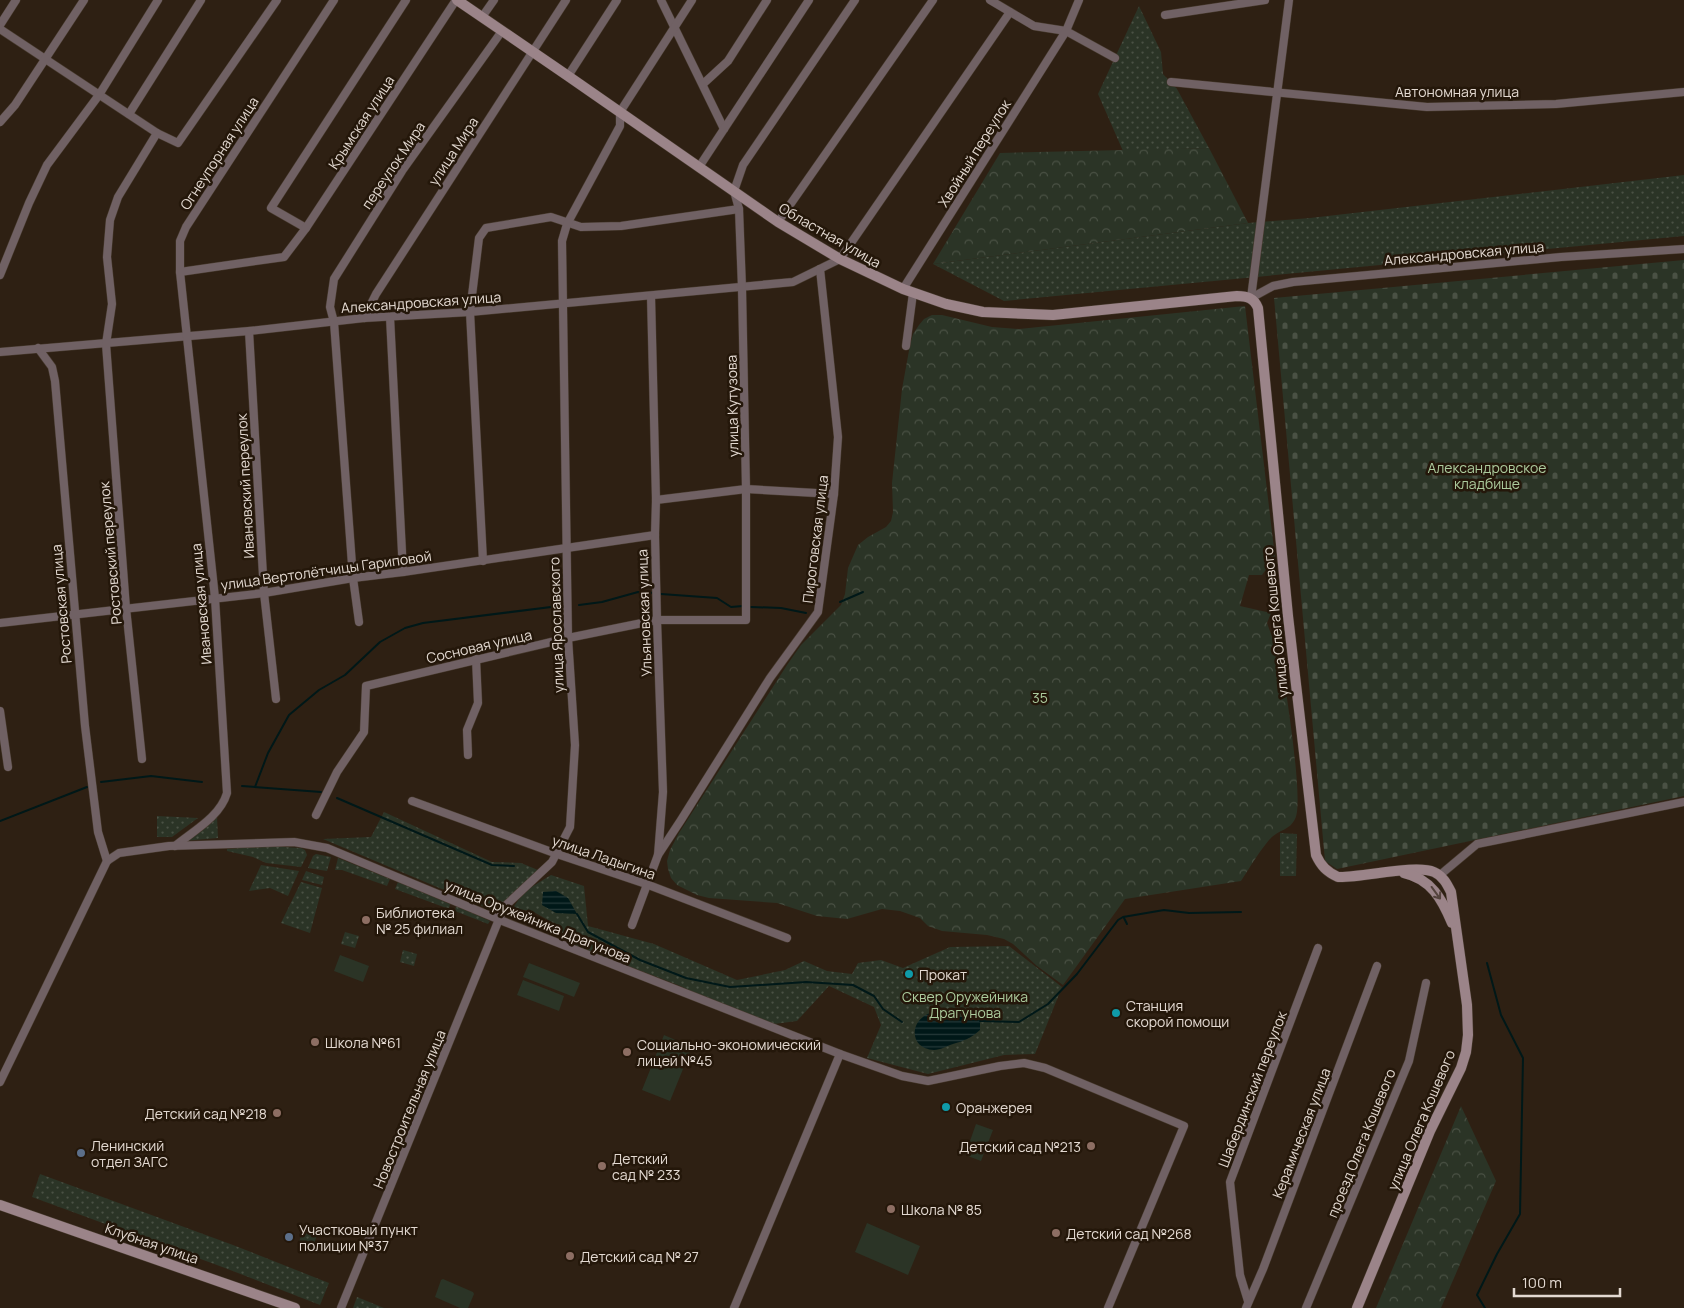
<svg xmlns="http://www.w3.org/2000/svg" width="1684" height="1308" viewBox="0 0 1684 1308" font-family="Manrope,sans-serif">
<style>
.grass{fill:url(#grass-dots)}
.forest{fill:url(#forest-crowns)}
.cemetery{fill:url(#cemetery-stones)}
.garden{fill:#2b3426}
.water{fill:url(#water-rules)}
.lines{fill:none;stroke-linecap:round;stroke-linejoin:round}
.stream{stroke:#001818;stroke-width:2}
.minor-casing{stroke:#473a2e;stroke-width:9}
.secondary-casing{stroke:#473a2e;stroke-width:11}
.minor{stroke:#706164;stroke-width:8}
.secondary{stroke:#9b8489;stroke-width:10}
.oneway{stroke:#54433d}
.education-dot{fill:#8d6e63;stroke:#24170a;stroke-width:2}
.culture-dot{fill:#0f9aa8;stroke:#24170a;stroke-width:2}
.service-dot{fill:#5c6f8a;stroke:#24170a;stroke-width:2}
.labels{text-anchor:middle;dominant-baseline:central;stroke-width:5;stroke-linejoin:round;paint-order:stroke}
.street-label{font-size:14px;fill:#e3d9d1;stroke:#24170a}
.park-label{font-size:14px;fill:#accb9d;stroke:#24170a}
.poi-label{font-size:14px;fill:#e3d9d1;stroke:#24170a;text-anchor:start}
</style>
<defs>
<pattern id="grass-dots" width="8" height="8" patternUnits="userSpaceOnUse" patternTransform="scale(1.25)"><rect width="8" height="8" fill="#2b3426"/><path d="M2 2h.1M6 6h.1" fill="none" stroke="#4a5144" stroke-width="1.8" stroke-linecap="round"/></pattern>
<pattern id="forest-crowns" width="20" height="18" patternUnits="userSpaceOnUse" patternTransform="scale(1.25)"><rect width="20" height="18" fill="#2b3426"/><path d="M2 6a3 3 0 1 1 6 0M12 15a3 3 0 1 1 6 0" fill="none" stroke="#4a5144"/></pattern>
<pattern id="cemetery-stones" width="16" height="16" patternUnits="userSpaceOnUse" patternTransform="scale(1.25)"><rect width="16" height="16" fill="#2b3426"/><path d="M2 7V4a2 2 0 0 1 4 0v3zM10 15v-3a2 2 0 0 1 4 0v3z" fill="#4a5144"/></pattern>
<pattern id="water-rules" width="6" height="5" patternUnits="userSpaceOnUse" patternTransform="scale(1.25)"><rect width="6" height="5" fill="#001818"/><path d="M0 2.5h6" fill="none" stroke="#253939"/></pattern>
</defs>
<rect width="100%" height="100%" fill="#2e2013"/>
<g class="grass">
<path d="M 1139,6 L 1161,52 L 1163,74 L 1177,89 L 1209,148 L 1123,151 L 1098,94 Z"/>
<path d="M 1684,175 L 1684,236 L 1004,301 L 933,264 L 1248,223 L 1310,218 Z"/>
<path d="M 384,812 L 492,862 L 521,863 L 538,870 L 494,911 L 323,839 L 371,837 Z"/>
<path d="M 157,816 L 198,818 L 172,837 L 157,837 Z"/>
<path d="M 217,817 L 218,838 L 183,841 Z"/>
<path d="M 1280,833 L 1297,834 L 1296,876 L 1280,876 Z"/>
<path d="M 265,846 L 301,848 L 305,850 L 307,855 L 301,867 L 266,863 L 253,857 L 227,851 L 227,849 Z"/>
<path d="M 316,854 L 331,857 L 327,871 L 308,868 L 313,856 Z"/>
<path d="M 338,858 L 390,879 L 387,886 L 342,870 L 335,870 Z"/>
<path d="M 261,865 L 299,871 L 288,896 L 270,888 L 249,891 Z"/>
<path d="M 306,871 L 324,877 L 322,885 L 302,880 Z"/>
<path d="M 551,875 L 584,886 L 588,926 L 654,944 L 737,980 L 785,970 L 804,961 L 827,971 L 852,974 L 858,963 L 881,960 L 903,968 L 950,947 L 1009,946 L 1062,987 L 1035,1054 L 1004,1055 L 928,1074 L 867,1058 L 881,1025 L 874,1007 L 829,986 L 797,1021 L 774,1024 L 730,1009 L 678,985 L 573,945 L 555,924 L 532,911 L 512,909 L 525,891 Z"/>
<path d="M 301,882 L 322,888 L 310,933 L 281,923 Z"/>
<path d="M 398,882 L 450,904 L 449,909 L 395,889 Z"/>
<path d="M 456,906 L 490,921 L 488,924 L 455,911 Z"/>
<path d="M 345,932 L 359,936 L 355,948 L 341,944 Z"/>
<path d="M 403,950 L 417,954 L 414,966 L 400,962 Z"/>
<path d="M 40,1174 L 233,1245 L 329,1283 L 320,1305 L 225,1268 L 32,1197 Z"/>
<path d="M 303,1230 L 317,1235 L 312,1250 L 298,1245 Z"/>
<path d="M 357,1297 L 384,1308 L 353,1308 Z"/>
</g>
<g class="forest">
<path d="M 1209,148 L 1248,223 L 933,264 L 1000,153 Z"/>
<path d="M 1245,306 L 1275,557 L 1262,575 L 1249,575 L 1240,606 L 1271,613 L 1267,623 L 1282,664 L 1284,677 C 1287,700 1304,804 1295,819 C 1289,831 1279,829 1269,840 C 1259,852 1250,867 1241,881 L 1125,899 L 1063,985 L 1037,966 L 1013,944 L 1004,939 L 987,935 L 942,931 L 928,926 L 920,918 L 900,911 L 882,909 L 847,919 L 817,916 L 777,903 L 709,898 L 697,895 L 677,885 L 671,878 L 668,869 L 667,861 L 670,850 L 679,833 L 787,665 L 801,645 L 841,605 L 845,594 L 848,568 L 858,545 L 868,537 L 886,527 L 891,521 L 893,512 L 892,483 L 902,389 L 910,345 L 913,334 L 919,325 L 924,319 L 932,315 L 942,315 L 992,327 L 1019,329 Z"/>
<path d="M 1461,1106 L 1496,1181 L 1441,1308 L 1376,1308 Z"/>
</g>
<path class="cemetery" d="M 1684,260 L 1684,796 L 1337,869 L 1325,861 L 1274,298 Z"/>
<g class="garden">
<path d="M 340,955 L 369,966 L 363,982 L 334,971 Z"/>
<path d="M 529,963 L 580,983 L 574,997 L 523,977 Z"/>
<path d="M 523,980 L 564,996 L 559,1011 L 517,995 Z"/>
<path d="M 664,1035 L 692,1047 L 670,1101 L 642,1090 Z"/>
<path d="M 976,1124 L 993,1130 L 981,1161 L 965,1155 Z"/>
<path d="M 867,1223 L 920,1246 L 908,1275 L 855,1252 Z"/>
<path d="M 443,1279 L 473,1292 L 474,1294 L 468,1308 L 460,1308 L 435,1297 L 441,1280 Z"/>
</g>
<g class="water">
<path d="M 556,891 L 568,898 L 577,914 L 556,913 L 542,905 L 543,892 Z"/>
<path d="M 936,1012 L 953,1017 L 973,1017 L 980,1021 L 980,1030 C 971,1038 964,1041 953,1044 C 947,1046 940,1050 934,1050 C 907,1049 909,1015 936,1012 Z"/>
</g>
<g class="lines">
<g class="stream">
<path d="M 661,594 L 717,598 L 731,607 L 743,606"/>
<path d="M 840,602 L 863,592"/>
<path d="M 579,605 L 602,602 L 638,592 L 654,593"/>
<path d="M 751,607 L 781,608 L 806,613"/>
<path d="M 101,782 L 151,776 L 202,782"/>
<path d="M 242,786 L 321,792"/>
<path d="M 255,787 L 268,753 L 289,715 L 319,690 L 345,675 L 380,642 L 405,628 L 423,623 L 559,606"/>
<path d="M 337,798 L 492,865 L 514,866"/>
<path d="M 0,821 L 87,787"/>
<path d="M 577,914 L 588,932 L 640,960 L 686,978 L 730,987 L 806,982 L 853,985 L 874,996 L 883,1009 L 902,1022"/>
<path d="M 1124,918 L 1127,924"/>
<path d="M 980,1021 L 1019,1022 L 1048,1004 L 1077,974 L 1118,920 L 1123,917 L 1164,910 L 1189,913 L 1241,912"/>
<path d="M 1485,1308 L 1477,1295 L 1497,1254 L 1520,1214 L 1523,1058 L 1501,1015 L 1487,963"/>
</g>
<defs>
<g id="minor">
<path d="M 661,0 L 724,129"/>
<path d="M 990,0 L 1034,26 L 1066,31 L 1115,58"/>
<path d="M 1165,15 L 1265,0"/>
<path d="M 482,17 L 494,0"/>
<path d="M 0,25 L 16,0"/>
<path d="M 0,29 L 157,133 L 178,143 L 277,0"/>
<path d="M 568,76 L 617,0"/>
<path d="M 1171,82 L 1427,107 L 1556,104 L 1684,92"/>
<path d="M 703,84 L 728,61 L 767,0"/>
<path d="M 129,114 L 201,0"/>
<path d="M 0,122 L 15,105 L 84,0"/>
<path d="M 699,167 L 809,0"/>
<path d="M 778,222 L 933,0"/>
<path d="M 306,228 L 271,208 L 406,0"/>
<path d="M 180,272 L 284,257 L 306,228 L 456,0"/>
<path d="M 0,275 L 29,203 L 47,165 L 99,95 L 158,0"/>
<path d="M 903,289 L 1066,31 L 1079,0"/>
<path d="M 1251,298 L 1273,286 L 1293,282 L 1561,257 L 1684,249"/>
<path d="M 1251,298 L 1289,0"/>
<path d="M 390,317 L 403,572"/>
<path d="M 364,318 L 376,294 L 566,0"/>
<path d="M 249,331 L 264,593 L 276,699"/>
<path d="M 906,346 L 913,293"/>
<path d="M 38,348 L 52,367 L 55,381 L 85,726 L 98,832 L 107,861"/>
<path d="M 0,352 L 249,331 L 364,318 L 470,312 L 793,282 L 840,259 L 1010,12"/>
<path d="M 656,500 L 746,489 L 834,494"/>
<path d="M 483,561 L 470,312 L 479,238 L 486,228 L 551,217 L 581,227 L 621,226 L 739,209"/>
<path d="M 359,622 L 353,578 L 334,322 L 330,307 L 334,279 L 402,171 L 502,31"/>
<path d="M 0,623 L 264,593 L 353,578 L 403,572 L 655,535"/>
<path d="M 0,711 L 8,767"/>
<path d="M 468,755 L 467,730 L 478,703 L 476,659"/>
<path d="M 142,759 L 126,608 L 106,344 L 112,304 L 107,257 L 110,220 L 118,197 L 157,133"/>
<path d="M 412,801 L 557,854 L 646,884 L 787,938"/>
<path d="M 316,815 L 337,772 L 364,732 L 366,686 L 568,638 L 657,620 L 746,620 L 746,489 L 742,288 L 739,209 L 734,191 L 743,165 L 855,0"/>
<path d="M 175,846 C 193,831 220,817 227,793 L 215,598 L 180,272 L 180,241 L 186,227 L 334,0"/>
<path d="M 658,855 L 681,820 L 770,678 L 818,612 L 834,494 L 838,437 L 820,269"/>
<path d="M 1440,875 L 1477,844 L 1684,802"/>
<path d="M 632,925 L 658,855 L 663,792 L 657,620 L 655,535 L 656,500 L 651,296"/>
<path d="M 0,1082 L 107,861 L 119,853 L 169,846 L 294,842 L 327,848 L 505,922 L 840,1054 L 902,1076 L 928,1081 L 1000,1066 L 1024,1063 L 1045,1068 L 1184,1126 L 1108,1308"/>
<path d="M 1248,1301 L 1240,1275 L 1230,1182 L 1318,948"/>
<path d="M 341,1308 L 504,907 L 552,862 L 570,827 L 575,745 L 568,638 L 562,241 L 567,224 L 620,126 L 620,112 L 692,0"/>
<path d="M 734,1308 L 840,1054"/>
<path d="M 1246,1308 L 1263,1269 L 1377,966"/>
<path d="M 1306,1308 L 1409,1061 L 1426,983"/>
</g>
<g id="secondary">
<path d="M 457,0 L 568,76 L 778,222 L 840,259 L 903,289 L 946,304 L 983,312 L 1053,315 L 1237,296 C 1247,296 1254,298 1258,308 L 1288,616 L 1316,855 C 1321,866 1327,872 1338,877 C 1362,878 1415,864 1434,872 C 1443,876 1447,884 1451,892 L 1467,1005 L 1468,1035 L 1466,1052 L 1461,1068 L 1430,1131 L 1357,1308"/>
<path d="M 1404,873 C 1431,879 1442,899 1452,923"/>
<path d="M 0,1205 L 295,1308"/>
</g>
</defs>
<use href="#minor" class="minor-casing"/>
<use href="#secondary" class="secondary-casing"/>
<use href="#minor" class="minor"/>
<use href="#secondary" class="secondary"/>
</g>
<defs><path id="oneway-shaft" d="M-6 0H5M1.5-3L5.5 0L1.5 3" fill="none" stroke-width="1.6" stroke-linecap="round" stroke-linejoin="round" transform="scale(1.25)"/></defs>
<use class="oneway" href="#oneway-shaft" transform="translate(1436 893) rotate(54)"/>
<g class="education-dot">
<circle cx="366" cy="920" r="5"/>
<circle cx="315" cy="1042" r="5"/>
<circle cx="627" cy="1052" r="5"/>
<circle cx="277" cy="1113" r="5"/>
<circle cx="1091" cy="1146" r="5"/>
<circle cx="602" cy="1166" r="5"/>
<circle cx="891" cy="1209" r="5"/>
<circle cx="1056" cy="1233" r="5"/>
<circle cx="570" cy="1256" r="5"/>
</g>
<g class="culture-dot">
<circle cx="909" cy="974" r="5"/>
<circle cx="1116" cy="1013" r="5"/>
<circle cx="946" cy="1107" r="5"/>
</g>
<g class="service-dot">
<circle cx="81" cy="1153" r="5"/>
<circle cx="289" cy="1237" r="5"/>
</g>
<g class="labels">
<g class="street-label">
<text x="1457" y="91">Автономная улица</text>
<text transform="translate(361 122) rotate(-57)">Крымская улица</text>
<text transform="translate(453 151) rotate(-57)">улица Мира</text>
<text transform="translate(219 153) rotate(-57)">Огнеупорная улица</text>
<text transform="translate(974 153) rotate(-58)">Хвойный переулок</text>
<text transform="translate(393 165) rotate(-56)">переулок Мира</text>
<text transform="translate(830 235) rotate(30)">Областная улица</text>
<text transform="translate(1464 253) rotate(-5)">Александровская улица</text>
<text transform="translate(421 302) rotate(-4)">Александровская улица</text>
<text transform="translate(732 406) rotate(-91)">улица Кутузова</text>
<text transform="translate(245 486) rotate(-93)">Ивановский переулок</text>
<text transform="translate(815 539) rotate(-83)">Пироговская улица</text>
<text transform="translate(110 553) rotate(-95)">Ростовский переулок</text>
<text transform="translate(326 570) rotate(-8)">улица Вертолётчицы Гариповой</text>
<text transform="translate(61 604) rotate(-95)">Ростовская улица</text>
<text transform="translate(201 604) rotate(-95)">Ивановская улица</text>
<text transform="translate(644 613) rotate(-92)">Ульяновская улица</text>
<text transform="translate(1275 622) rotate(-96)">улица Олега Кошевого</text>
<text transform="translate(556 625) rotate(-92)">улица Ярославского</text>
<text transform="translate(479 646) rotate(-13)">Сосновая улица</text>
<text transform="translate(604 857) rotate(19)">улица Ладыгина</text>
<text transform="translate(538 921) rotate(22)">улица Оружейника Драгунова</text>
<text transform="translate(1252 1089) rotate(-69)">Шабердинский переулок</text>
<text transform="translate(409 1109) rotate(-68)">Новостроительная улица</text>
<text transform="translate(1421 1120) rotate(-67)">улица Олега Кошевого</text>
<text transform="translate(1301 1133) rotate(-69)">Керамическая улица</text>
<text transform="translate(1361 1143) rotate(-68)">проезд Олега Кошевого</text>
<text transform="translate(152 1243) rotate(19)">Клубная улица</text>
</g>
<g class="park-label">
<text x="1487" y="467">Александровское<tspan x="1487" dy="16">кладбище</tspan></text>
<text x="1040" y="697">35</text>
<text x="965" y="996">Сквер Оружейника<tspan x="965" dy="16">Драгунова</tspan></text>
</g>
<g class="poi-label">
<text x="376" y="912">Библиотека<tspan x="376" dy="16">№ 25 филиал</tspan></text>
<text x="919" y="974">Прокат</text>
<text x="1126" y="1005">Станция<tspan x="1126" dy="16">скорой помощи</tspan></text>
<text x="325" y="1042">Школа №61</text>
<text x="637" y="1044">Социально-экономический<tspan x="637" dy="16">лицей №45</tspan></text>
<text x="956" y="1107">Оранжерея</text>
<text x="267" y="1113" text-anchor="end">Детский сад №218</text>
<text x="91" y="1145">Ленинский<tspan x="91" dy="16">отдел ЗАГС</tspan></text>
<text x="1081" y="1146" text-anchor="end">Детский сад №213</text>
<text x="612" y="1158">Детский<tspan x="612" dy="16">сад № 233</tspan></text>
<text x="901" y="1209">Школа № 85</text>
<text x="299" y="1229">Участковый пункт<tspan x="299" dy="16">полиции №37</tspan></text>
<text x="1066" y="1233">Детский сад №268</text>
<text x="580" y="1256">Детский сад № 27</text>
</g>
</g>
<path d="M1514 1288v8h106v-8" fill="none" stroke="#e3d9d1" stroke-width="2.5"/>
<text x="1522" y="1288" font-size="15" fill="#e3d9d1" stroke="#24170a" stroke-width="4" paint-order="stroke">100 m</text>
</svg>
